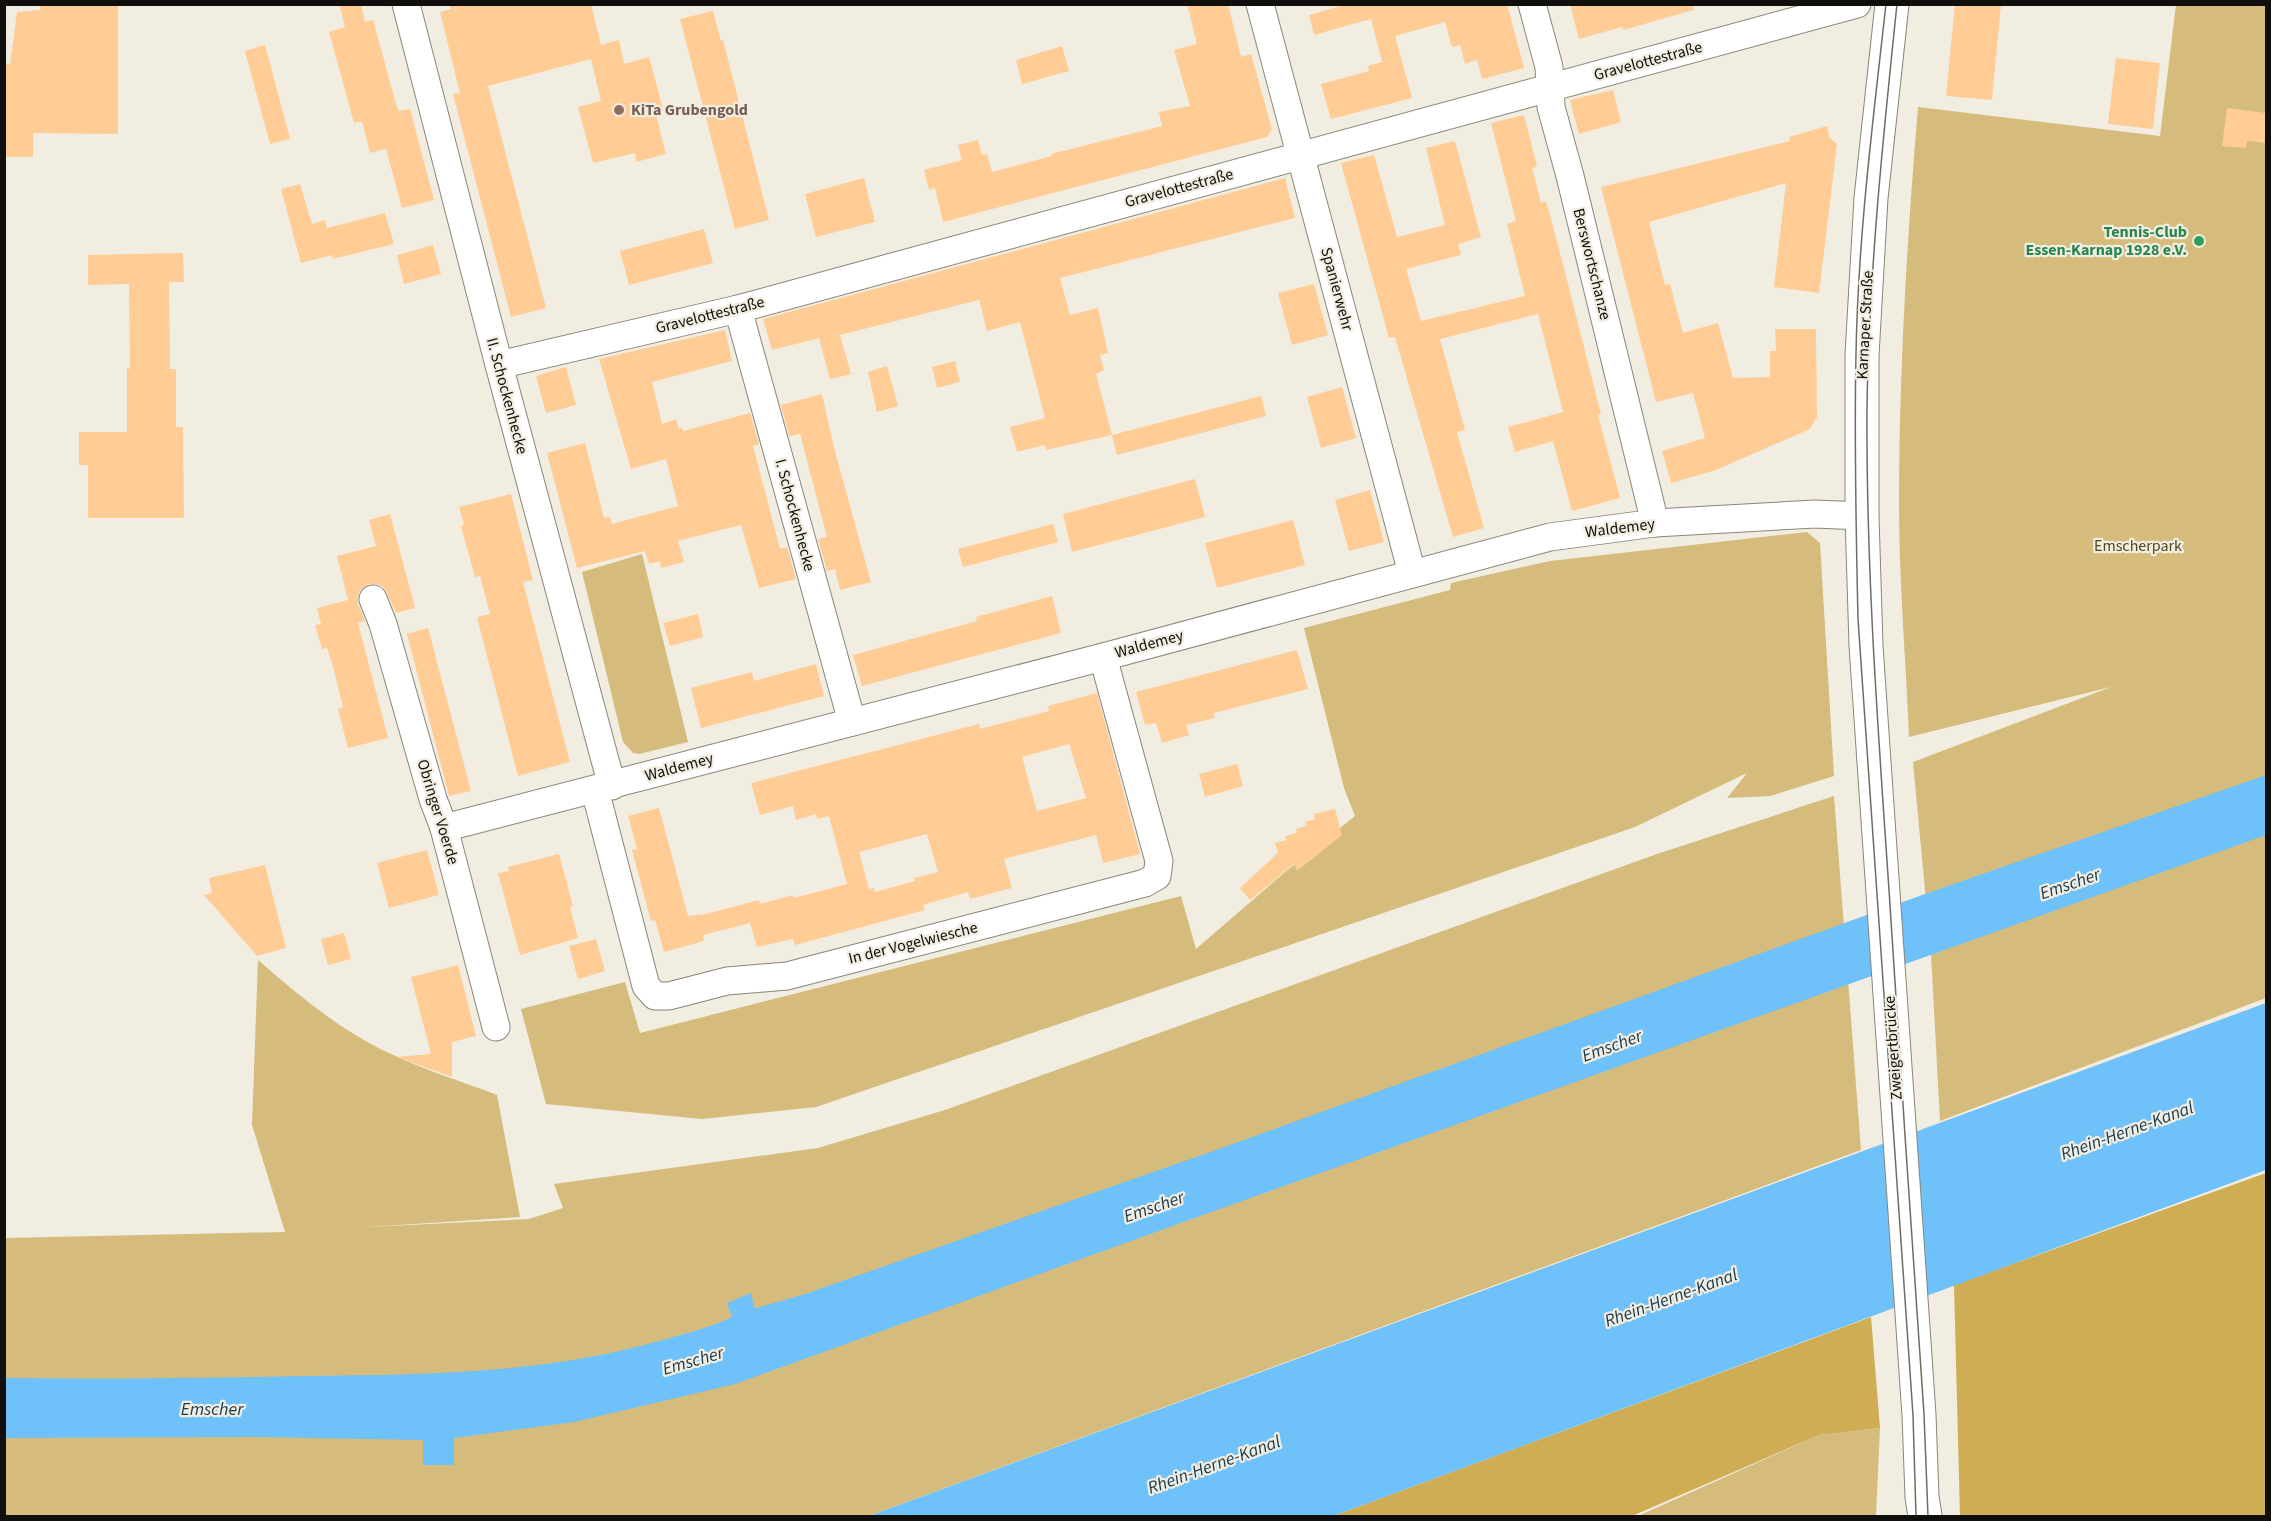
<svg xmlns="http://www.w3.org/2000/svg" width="2271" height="1521" viewBox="0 0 2271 1521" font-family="'Source Sans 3',sans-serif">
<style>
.green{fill:#d5bc7c}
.forest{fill:#cead54}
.water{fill:#6fc1fa}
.building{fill:#ffcc95;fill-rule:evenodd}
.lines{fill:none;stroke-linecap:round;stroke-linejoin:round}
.street-casing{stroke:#8a8579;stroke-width:29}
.secondary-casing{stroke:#8a8579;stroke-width:35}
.street{stroke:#fff;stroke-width:27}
.secondary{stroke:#fff;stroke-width:33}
.tram{stroke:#6f6d65;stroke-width:1.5}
.education-dot{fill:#8d6e63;stroke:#f2ede1;stroke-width:2}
.leisure-dot{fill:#2e9e5b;stroke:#f2ede1;stroke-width:2}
.labels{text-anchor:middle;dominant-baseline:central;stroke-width:4.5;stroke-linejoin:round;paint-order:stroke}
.street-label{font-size:16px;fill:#100f0b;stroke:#f2ede1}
.education-label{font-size:16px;font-weight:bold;fill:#785e54;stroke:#f2ede1;text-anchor:start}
.leisure-label{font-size:16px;font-weight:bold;fill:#27864d;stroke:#f2ede1;text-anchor:end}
.park-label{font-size:16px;fill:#544621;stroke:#f2ede1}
.water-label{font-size:18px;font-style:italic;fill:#173a51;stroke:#f2ede1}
</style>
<rect width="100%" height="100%" fill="#f2ede1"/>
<g class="green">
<path d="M 2176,5 L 2266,5 L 2266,998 L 1940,1121 L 1931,954 L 1913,762 L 2111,687 L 1909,737 C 1906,660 1899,583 1899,506 C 1899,373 1907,240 1918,107 L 2160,136 Z"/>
<path d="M 1807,532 L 1820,543 L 1834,776 L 1770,796 L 1727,798 L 1747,773 L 1635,827 L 816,1107 L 702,1119 L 546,1104 L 521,1009 L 625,982 L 640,1033 L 1181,896 L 1196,949 L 1284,873 L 1355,816 L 1344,788 L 1304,628 L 1450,590 L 1451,583 L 1550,561 Z"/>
<path d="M 642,554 L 688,742 L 639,754 L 633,753 L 623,742 L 582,572 Z"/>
<path d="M 1834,796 L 1861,1150 L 869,1516 L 5,1516 L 4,1238 L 285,1232 L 252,1125 L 258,960 C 298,995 341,1031 389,1053 C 424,1070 461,1081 497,1095 L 520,1217 L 368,1227 L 529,1219 L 563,1208 L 554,1184 L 818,1148 L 945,1110 L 1657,854 Z"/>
<path d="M 1880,1428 L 1876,1516 L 1638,1516 L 1819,1435 Z"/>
</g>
<g class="forest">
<path d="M 2266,1173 L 2266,1516 L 1960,1516 L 1954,1285 Z"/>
<path d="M 1871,1317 L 1880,1428 L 1819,1435 L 1632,1516 L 1333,1516 Z"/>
</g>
<g class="water">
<path d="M 2266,775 L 2266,835 L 1214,1211 L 735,1384 L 574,1422 L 454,1438 L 454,1465 L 423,1465 L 423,1440 L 256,1437 L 5,1438 L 5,1378 C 104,1379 204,1378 304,1376 C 423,1375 543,1374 659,1341 C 684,1334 709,1328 732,1317 L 727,1303 L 751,1293 L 754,1307 L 757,1308 L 805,1294 L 1216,1150 L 1925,894 Z"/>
<path d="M 2266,1003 L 2266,1170 L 1333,1516 L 869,1516 Z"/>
</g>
<g class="building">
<path d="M 40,4 L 118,4 L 118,134 L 33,133 L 33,157 L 4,157 L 4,64 L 10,64 L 17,12 L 40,10 Z"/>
<path d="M 339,4 L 361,4 L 365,22 L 373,20 L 398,111 L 410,109 L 434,200 L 402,208 L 386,149 L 370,153 L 362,121 L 354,123 L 329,32 L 345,27 Z"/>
<path d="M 449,4 L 591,4 L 601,45 L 619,40 L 624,64 L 649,57 L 663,109 L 655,111 L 666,154 L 636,162 L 635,153 L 593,163 L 578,107 L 601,101 L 591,59 L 488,86 L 546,308 L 511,317 L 453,94 L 460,93 L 440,12 L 451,9 Z"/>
<path d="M 1187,4 L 1228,4 L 1241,57 L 1251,54 L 1272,129 L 1267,137 L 943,222 L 935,188 L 929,190 L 924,170 L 962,160 L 958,145 L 978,140 L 982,155 L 987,154 L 992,172 L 1052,156 L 1051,154 L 1162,126 L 1159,112 L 1190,106 L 1174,50 L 1197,44 Z"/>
<path d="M 1347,4 L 1507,4 L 1524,68 L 1482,79 L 1477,60 L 1465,64 L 1460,45 L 1452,47 L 1445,22 L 1395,36 L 1412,98 L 1331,119 L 1321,84 L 1369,71 L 1368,66 L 1382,62 L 1371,19 L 1314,35 L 1309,15 Z"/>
<path d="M 1570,4 L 1693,4 L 1694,10 L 1623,30 L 1622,27 L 1579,39 Z"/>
<path d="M 1955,4 L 2001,4 L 1992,100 L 1946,96 Z"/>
<path d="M 713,11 L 721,41 L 723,40 L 769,220 L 735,229 L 680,19 Z"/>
<path d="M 265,45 L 290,139 L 270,144 L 245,51 Z"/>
<path d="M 1062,46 L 1069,71 L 1022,84 L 1016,60 Z"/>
<path d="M 2116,58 L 2160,63 L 2153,129 L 2108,124 Z"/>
<path d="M 1613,90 L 1621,122 L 1579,134 L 1570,100 Z"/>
<path d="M 2227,108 L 2266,113 L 2266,143 L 2247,141 L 2246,148 L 2222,146 Z"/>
<path d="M 1524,115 L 1537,166 L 1532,168 L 1541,203 L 1546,201 L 1558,245 L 1601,414 L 1598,415 L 1620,498 L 1572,511 L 1553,441 L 1515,452 L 1508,427 L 1563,412 L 1538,314 L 1440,339 L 1465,430 L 1457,432 L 1484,528 L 1453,537 L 1395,337 L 1389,338 L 1341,163 L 1374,155 L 1397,237 L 1445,225 L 1426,148 L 1455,141 L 1481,237 L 1458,244 L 1461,255 L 1406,269 L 1421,321 L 1525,296 L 1507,224 L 1516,221 L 1491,123 Z"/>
<path d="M 1827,126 L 1830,138 L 1837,144 L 1819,293 L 1774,287 L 1786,183 L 1649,222 L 1665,285 L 1670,284 L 1683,333 L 1718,323 L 1733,378 L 1770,377 L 1770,351 L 1776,351 L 1775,329 L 1816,329 L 1817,417 L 1810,429 L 1716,470 L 1671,483 L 1662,451 L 1705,438 L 1693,393 L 1656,402 L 1601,187 L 1790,141 L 1789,137 Z"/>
<path d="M 864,178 L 875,222 L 816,237 L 805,194 Z"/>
<path d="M 1285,178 L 1295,218 L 1060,278 L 1070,315 L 1098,308 L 1108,353 L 1100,355 L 1104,370 L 1096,374 L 1112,435 L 1046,450 L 1045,445 L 1017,452 L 1010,427 L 1045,418 L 1020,322 L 987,331 L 979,300 L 840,335 L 851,374 L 830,379 L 819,338 L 772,350 L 763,319 Z"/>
<path d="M 300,184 L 312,224 L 325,220 L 327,228 L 385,213 L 394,244 L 333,259 L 332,255 L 301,263 L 281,189 Z"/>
<path d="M 704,229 L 713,263 L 629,285 L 620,251 Z"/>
<path d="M 433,245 L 441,274 L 404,284 L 397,255 Z"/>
<path d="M 183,253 L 184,282 L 169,282 L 170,369 L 176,369 L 176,427 L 183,427 L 184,518 L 88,518 L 88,465 L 79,465 L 79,432 L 127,432 L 127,368 L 130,369 L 129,284 L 88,285 L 88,255 Z"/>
<path d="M 1314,284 L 1328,335 L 1292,345 L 1278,293 Z"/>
<path d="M 725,330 L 732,361 L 652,382 L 662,424 L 676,419 L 679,429 L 682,427 L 683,431 L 750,413 L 759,444 L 753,446 L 780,549 L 787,547 L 796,579 L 759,588 L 741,525 L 678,541 L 684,562 L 661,568 L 660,561 L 649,564 L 645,551 L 577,568 L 547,453 L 585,443 L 604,518 L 610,517 L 612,524 L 678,506 L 666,459 L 631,469 L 599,359 Z"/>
<path d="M 955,361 L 960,382 L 937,388 L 932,367 Z"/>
<path d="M 887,366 L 898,406 L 877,412 L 868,372 Z"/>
<path d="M 566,367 L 576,405 L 546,413 L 536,376 Z"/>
<path d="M 1342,387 L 1356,438 L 1321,448 L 1307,397 Z"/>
<path d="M 822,394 L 834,448 L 871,582 L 840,590 L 835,569 L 827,571 L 818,539 L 827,537 L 800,434 L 789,436 L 781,405 Z"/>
<path d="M 1261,396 L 1266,416 L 1117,455 L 1112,435 Z"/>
<path d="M 1195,479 L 1205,517 L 1072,552 L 1063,514 Z"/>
<path d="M 1370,490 L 1384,542 L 1349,551 L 1335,500 Z"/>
<path d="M 511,494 L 533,580 L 523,582 L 570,762 L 518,776 L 477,617 L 490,614 L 480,576 L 475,577 L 461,526 L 464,524 L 459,507 Z"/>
<path d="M 390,514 L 415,608 L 396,613 L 387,593 L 382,586 L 376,584 L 368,584 L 360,590 L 358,596 L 358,604 L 365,621 L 358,623 L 388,738 L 348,748 L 338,709 L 343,707 L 332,663 L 327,648 L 322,649 L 315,625 L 321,624 L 317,608 L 348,600 L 337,556 L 376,546 L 369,520 Z"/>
<path d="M 1293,520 L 1305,565 L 1217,588 L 1205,543 Z"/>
<path d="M 1053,524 L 1058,542 L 963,567 L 958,549 Z"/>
<path d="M 1052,596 L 1061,633 L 862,686 L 853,655 L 977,621 L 976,617 Z"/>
<path d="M 698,614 L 703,637 L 670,646 L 663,623 Z"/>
<path d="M 428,628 L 471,791 L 449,796 L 407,634 Z"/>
<path d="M 1297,650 L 1308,689 L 1214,713 L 1215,718 L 1186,725 L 1189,735 L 1162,743 L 1156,723 L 1145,725 L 1136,692 Z"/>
<path d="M 816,664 L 824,696 L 701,728 L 691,688 L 752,672 L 754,681 Z"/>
<path d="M 1097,693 L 1140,854 L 1103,863 L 1096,835 L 1004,859 L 1012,888 L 970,899 L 968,892 L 923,905 L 925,910 L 795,945 L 793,939 L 757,947 L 750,923 L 703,935 L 704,941 L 664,952 L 655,920 L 651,921 L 632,850 L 637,849 L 628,816 L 659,808 L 688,916 L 706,914 L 759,900 L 760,904 L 793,895 L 794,898 L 847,884 L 829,816 L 817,819 L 816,814 L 796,820 L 793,806 L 760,815 L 751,783 L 979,724 L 980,729 L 1049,711 L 1048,706 ZM 1069,744 L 1086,798 L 1037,811 L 1022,757 ZM 927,834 L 938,872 L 914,878 L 915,881 L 875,892 L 874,888 L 869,889 L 859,852 Z"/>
<path d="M 1237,764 L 1243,786 L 1205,797 L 1199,774 Z"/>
<path d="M 1335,809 L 1342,835 L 1297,871 L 1294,864 L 1250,900 L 1240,888 L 1278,853 L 1275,843 L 1286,840 L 1285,836 L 1297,833 L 1296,829 L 1306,826 L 1305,822 L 1315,819 L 1314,814 Z"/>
<path d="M 427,850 L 439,895 L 389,908 L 377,863 Z"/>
<path d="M 559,854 L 573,906 L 570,907 L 578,938 L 520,955 L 498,873 L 509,871 L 508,867 Z"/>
<path d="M 265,865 L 286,948 L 257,956 L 204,895 L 212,893 L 209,878 Z"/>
<path d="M 344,933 L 351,959 L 328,965 L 321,939 Z"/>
<path d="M 596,939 L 605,971 L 578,979 L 569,946 Z"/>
<path d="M 458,965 L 476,1036 L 452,1042 L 452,1077 L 397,1057 L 431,1054 L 411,977 Z"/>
</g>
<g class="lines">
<defs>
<g id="street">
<path d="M 406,4 L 499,365 L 612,786"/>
<path d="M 1260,4 L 1412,573"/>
<path d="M 1532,4 L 1549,67 L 1551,107 L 1570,176 L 1655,523"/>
<path d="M 738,309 L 852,722"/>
<path d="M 499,365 L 738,309 L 1857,4"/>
<path d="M 373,599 L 383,624 L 433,799 L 444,828 L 496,1027"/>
<path d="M 595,790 L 646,986 L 655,996 L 669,996 L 727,981 L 787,976 L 1145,883 L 1157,876 L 1159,861 L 1103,657"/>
<path d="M 444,828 L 1103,657 L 1550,537 L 1655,523 L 1815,514 L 1862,516"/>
</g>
<path id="secondary" d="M 1892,4 L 1871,198 L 1862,355 L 1862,516 L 1866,646 L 1919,1415 L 1922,1497 L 1925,1516"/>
</defs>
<use href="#street" class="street-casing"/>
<use href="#secondary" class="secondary-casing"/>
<use href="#street" class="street"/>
<use href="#secondary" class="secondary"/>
<g class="tram">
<path d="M 1886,4 C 1873,121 1858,237 1856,354 C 1854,443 1856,531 1858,619 L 1913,1415 L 1916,1516"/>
<path d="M 1897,4 C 1883,138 1869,273 1867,408 C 1866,569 1878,730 1889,890 C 1900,1065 1912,1239 1924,1414 L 1928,1516"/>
</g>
</g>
<circle class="education-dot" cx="619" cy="110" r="6"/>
<circle class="leisure-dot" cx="2199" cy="241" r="6"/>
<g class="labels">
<g class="street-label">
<text transform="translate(1648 61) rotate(-15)">Gravelottestraße</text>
<text transform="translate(1179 188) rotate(-15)">Gravelottestraße</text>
<text transform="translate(1592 264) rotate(76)">Berswortschanze</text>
<text transform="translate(1337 289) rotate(75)">Spanierwehr</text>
<text transform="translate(710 315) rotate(-14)">Gravelottestraße</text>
<text transform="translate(1865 325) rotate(-87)">Karnaper Straße</text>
<text transform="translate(507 396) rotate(75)">II. Schockenhecke</text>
<text transform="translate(795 515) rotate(75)">I. Schockenhecke</text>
<text transform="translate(1620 528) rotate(-7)">Waldemey</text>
<text transform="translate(1149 644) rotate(-15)">Waldemey</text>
<text transform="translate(679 767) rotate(-15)">Waldemey</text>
<text transform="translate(438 812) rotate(73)">Obringer Voerde</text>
<text transform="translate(913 943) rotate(-14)">In der Vogelwiesche</text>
<text transform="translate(1893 1048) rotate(-94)">Zweigertbrücke</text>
</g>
<g class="education-label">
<text x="631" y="110">KiTa Grubengold</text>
</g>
<g class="leisure-label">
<text x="2187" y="232">Tennis-Club<tspan x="2187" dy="18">Essen-Karnap 1928 e.V.</tspan></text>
</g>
<g class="park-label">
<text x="2138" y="546">Emscherpark</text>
</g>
<g class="water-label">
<text transform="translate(2070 884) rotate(-19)">Emscher</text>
<text transform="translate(1612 1046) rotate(-20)">Emscher</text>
<text transform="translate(2127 1131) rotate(-20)">Rhein-Herne-Kanal</text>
<text transform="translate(1154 1207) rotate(-19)">Emscher</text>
<text transform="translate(1671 1298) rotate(-20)">Rhein-Herne-Kanal</text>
<text transform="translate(693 1361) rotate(-16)">Emscher</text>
<text x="212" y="1409">Emscher</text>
<text transform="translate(1214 1465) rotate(-20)">Rhein-Herne-Kanal</text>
</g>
</g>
<rect width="2271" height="1521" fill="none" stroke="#100f0b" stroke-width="12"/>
</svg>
